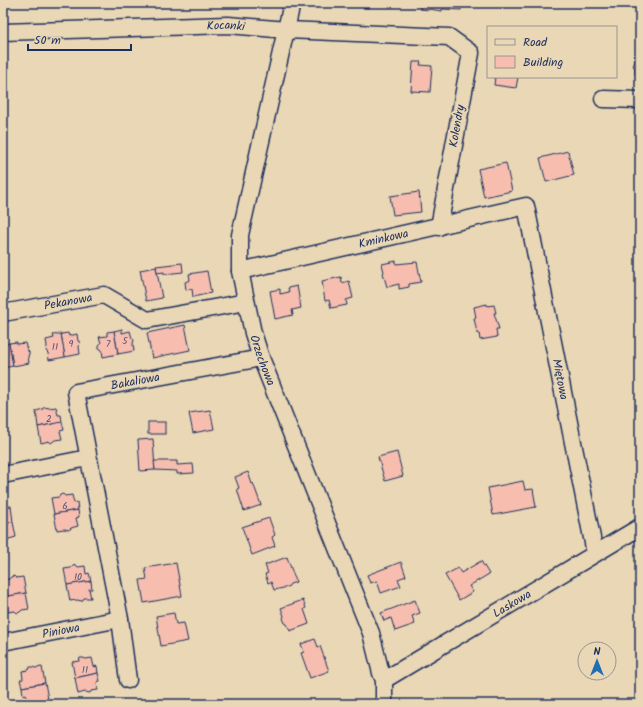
<svg xmlns="http://www.w3.org/2000/svg" width="643" height="707" viewBox="0 0 643 707" font-family="Kalam,sans-serif">
<style>
.building{fill:#f7beaf;stroke:#1b2f5e}
.lines{fill:none;stroke-linecap:round;stroke-linejoin:round}
.minor-casing{stroke:#1b2f5e;stroke-width:19}
.minor{stroke:#ead7b5;stroke-width:16}
.labels{text-anchor:middle;dominant-baseline:central;stroke-width:4;stroke-linejoin:round;paint-order:stroke}
.number-label{font-size:10px;fill:#525372}
.street-label{font-size:12px;fill:#1b2f5e;stroke:#ead7b5}
</style>
<rect width="100%" height="100%" fill="#ead7b5"/>
<filter id="ink" filterUnits="userSpaceOnUse"><feTurbulence type="fractalNoise" baseFrequency=".025" numOctaves="2"/><feDisplacementMap in="SourceGraphic" scale="8" xChannelSelector="R" yChannelSelector="G"/><feConvolveMatrix kernelMatrix="1 2 1 2 8 2 1 2 1" color-interpolation-filters="sRGB"/></filter>
<g filter="url(#ink)">
<g class="building">
<path d="M 340,3 L 369,3 L 368,8 L 350,4 L 349,6 L 339,4 Z"/>
<path d="M 421,3 L 462,3 L 461,10 L 442,9 L 442,11 L 429,9 L 429,10 L 420,9 Z"/>
<path d="M 635,54 L 640,54 L 640,75 L 635,75 L 635,68 L 633,66 L 635,61 Z"/>
<path d="M 413,62 L 421,62 L 420,65 L 432,66 L 430,92 L 411,91 Z"/>
<path d="M 495,77 L 518,77 L 516,88 L 494,85 Z"/>
<path d="M 568,151 L 574,175 L 546,182 L 540,158 Z"/>
<path d="M 506,163 L 512,191 L 484,197 L 478,169 Z"/>
<path d="M 419,192 L 421,212 L 393,215 L 390,196 Z"/>
<path d="M 396,261 L 396,264 L 417,262 L 421,282 L 409,284 L 409,287 L 399,289 L 399,284 L 387,287 L 383,273 L 384,272 L 382,264 Z"/>
<path d="M 182,263 L 183,272 L 164,274 L 164,272 L 157,273 L 156,266 Z"/>
<path d="M 156,267 L 162,298 L 146,301 L 140,270 Z"/>
<path d="M 207,271 L 211,293 L 193,297 L 192,289 L 186,290 L 185,282 L 190,280 L 189,274 Z"/>
<path d="M 341,277 L 342,283 L 349,281 L 353,298 L 346,300 L 347,305 L 331,308 L 329,300 L 325,301 L 322,281 Z"/>
<path d="M 297,286 L 301,308 L 292,310 L 293,315 L 275,319 L 270,291 L 280,289 L 280,294 L 289,292 L 288,288 Z"/>
<path d="M 487,304 L 487,306 L 494,305 L 496,313 L 494,313 L 499,329 L 496,329 L 497,337 L 480,340 L 479,333 L 477,333 L 474,318 L 476,318 L 474,307 Z"/>
<path d="M 185,325 L 190,350 L 152,358 L 147,333 Z"/>
<path d="M 122,329 L 122,333 L 130,331 L 132,338 L 134,340 L 133,344 L 134,351 L 118,354 L 114,331 Z"/>
<path d="M 114,331 L 118,354 L 103,357 L 102,350 L 99,348 L 99,345 L 101,343 L 99,337 L 107,336 L 107,332 Z"/>
<path d="M 68,333 L 69,336 L 77,334 L 78,341 L 80,342 L 79,347 L 80,354 L 65,357 L 61,334 Z"/>
<path d="M 61,334 L 65,357 L 49,360 L 48,353 L 46,351 L 47,346 L 46,340 L 54,338 L 53,335 Z"/>
<path d="M 17,342 L 17,344 L 25,343 L 27,350 L 29,352 L 29,354 L 28,356 L 29,363 L 13,366 L 9,343 Z"/>
<path d="M 9,343 L 13,366 L 3,368 L 3,344 Z"/>
<path d="M 44,407 L 49,408 L 56,407 L 58,415 L 61,415 L 62,422 L 38,427 L 36,411 L 43,409 Z"/>
<path d="M 210,410 L 214,429 L 193,433 L 189,413 Z"/>
<path d="M 62,422 L 64,430 L 60,431 L 62,439 L 55,440 L 51,443 L 49,441 L 41,443 L 38,427 Z"/>
<rect x="148" y="422" width="17" height="12"/>
<path d="M 153,439 L 155,470 L 140,471 L 138,440 Z"/>
<path d="M 397,452 L 403,476 L 385,481 L 378,457 Z"/>
<path d="M 154,461 L 177,461 L 177,465 L 193,464 L 194,473 L 177,474 L 177,471 L 155,470 Z"/>
<path d="M 248,472 L 252,484 L 253,483 L 261,505 L 244,511 L 237,489 L 239,488 L 235,477 Z"/>
<path d="M 523,481 L 525,490 L 533,489 L 536,507 L 493,515 L 488,488 Z"/>
<path d="M 63,494 L 65,496 L 72,495 L 74,503 L 77,502 L 78,510 L 54,514 L 51,498 L 59,497 L 60,495 Z"/>
<path d="M 11,506 L 13,522 L 3,524 L 3,507 Z"/>
<path d="M 78,510 L 79,517 L 76,518 L 78,526 L 71,528 L 69,530 L 64,529 L 57,530 L 54,514 Z"/>
<path d="M 269,518 L 275,535 L 272,537 L 275,546 L 252,555 L 242,527 Z"/>
<path d="M 13,522 L 16,537 L 9,539 L 8,541 L 5,541 L 3,540 L 3,524 Z"/>
<path d="M 287,557 L 296,582 L 290,584 L 288,587 L 274,590 L 271,582 L 268,583 L 265,574 L 268,573 L 265,565 Z"/>
<path d="M 481,561 L 489,574 L 469,586 L 473,592 L 459,600 L 445,575 L 458,568 L 461,573 Z"/>
<path d="M 401,562 L 406,576 L 398,579 L 401,586 L 381,593 L 377,581 L 370,583 L 367,575 Z"/>
<path d="M 176,563 L 182,596 L 144,603 L 140,580 L 147,579 L 145,568 Z"/>
<path d="M 76,565 L 78,567 L 85,566 L 86,574 L 89,573 L 91,581 L 67,585 L 64,569 L 71,568 L 73,566 Z"/>
<path d="M 14,576 L 16,578 L 23,577 L 26,593 L 3,597 L 3,589 L 4,589 L 3,580 L 9,579 L 11,577 Z"/>
<path d="M 91,581 L 92,589 L 89,589 L 91,598 L 84,598 L 82,601 L 77,600 L 70,601 L 67,585 Z"/>
<path d="M 26,593 L 29,609 L 22,610 L 20,612 L 17,613 L 15,611 L 8,612 L 7,604 L 4,604 L 3,597 Z"/>
<path d="M 303,600 L 306,608 L 304,609 L 309,624 L 290,631 L 287,624 L 285,623 L 283,618 L 284,616 L 281,608 Z"/>
<path d="M 415,600 L 420,613 L 412,616 L 415,624 L 395,631 L 391,618 L 384,621 L 381,613 Z"/>
<path d="M 174,613 L 176,624 L 184,623 L 188,641 L 161,646 L 156,616 Z"/>
<path d="M 315,639 L 318,647 L 320,646 L 329,671 L 310,678 L 301,653 L 304,652 L 301,644 Z"/>
<path d="M 80,658 L 83,658 L 86,659 L 92,658 L 94,667 L 97,666 L 98,673 L 75,678 L 72,662 L 79,661 Z"/>
<path d="M 30,667 L 33,667 L 35,668 L 42,667 L 45,683 L 22,687 L 20,680 L 23,679 L 22,671 L 29,670 Z"/>
<path d="M 98,673 L 100,681 L 97,682 L 98,690 L 91,691 L 90,693 L 85,692 L 78,694 L 75,678 Z"/>
<path d="M 45,683 L 48,699 L 41,700 L 40,702 L 34,702 L 28,703 L 26,694 L 23,695 L 22,687 Z"/>
</g>
<g class="lines">
<defs>
<g id="minor">
<path id="s1" d="M 292,3 L 240,235 L 240,271 L 253,333 L 261,358 L 371,633 L 381,673 L 384,680 L 384,704"/>
<path id="s2" d="M 3,32 L 228,25 L 287,30 L 449,37 L 471,53 L 439,227"/>
<path d="M 603,99 L 640,100"/>
<path id="s3" d="M 240,271 L 526,206 L 595,553"/>
<path id="s4" d="M 3,313 L 104,295 L 147,320 L 246,302"/>
<path d="M 3,475 L 88,458"/>
<path id="s5" d="M 3,642 L 120,619"/>
<path id="s6" d="M 128,680 L 120,619 L 76,392 L 261,358"/>
<path id="s7" d="M 384,680 L 640,527"/>
</g>
</defs>
<use href="#minor" class="minor-casing"/>
<use href="#minor" class="minor"/>
</g>
</g>
<g class="labels">
<g class="number-label">
<text x="125" y="341">5</text>
<text x="71" y="344">9</text>
<text x="108" y="344">7</text>
<text x="55" y="347">11</text>
<text x="49" y="419">2</text>
<text x="65" y="506">6</text>
<text x="78" y="577">10</text>
<text x="85" y="670">11</text>
</g>
<g class="street-label">
<text stroke="none"><textPath href="#s2" startOffset="223">Kocanki</textPath></text>
<text transform="translate(457 126) rotate(-80)">Kolendry</text>
<text stroke="none"><textPath href="#s3" startOffset="147">Kminkowa</textPath></text>
<text stroke="none"><textPath href="#s4" startOffset="66">Pekanowa</textPath></text>
<text stroke="none"><textPath href="#s1" startOffset="366">Orzechowa</textPath></text>
<text stroke="none"><textPath href="#s3" startOffset="470">Miętowa</textPath></text>
<text stroke="none"><textPath href="#s6" startOffset="353">Bakaliowa</textPath></text>
<text stroke="none"><textPath href="#s7" startOffset="149">Laskowa</textPath></text>
<text stroke="none"><textPath href="#s5" startOffset="59">Piniowa</textPath></text>
</g>
</g>
<rect width="643" height="707" fill="none" stroke="#ead7b5" stroke-width="16"/>
<rect x="8" y="8" width="627" height="691" fill="none" stroke="#1b2f5e" stroke-width="1.5" filter="url(#ink)"/>
<rect x="487" y="26" width="130" height="52" fill="#ead7b5" stroke="#979492"/>
<rect x="495" y="39" width="20" height="6" fill="#ead7b5" stroke="#979492"/>
<text x="523" y="46" font-size="12" fill="#1b2f5e">Road</text>
<rect x="495" y="56" width="20" height="12" fill="#f7beaf" stroke="#979492"/>
<text x="523" y="66" font-size="12" fill="#1b2f5e">Building</text>
<g transform="translate(597 661)"><circle r="19" fill="#ead7b5" stroke="#979492"/>
<path d="M0-3L7 15L0 10L-7 15Z" fill="#1f6fb2"/>
<text y="-6" font-size="11" font-weight="bold" text-anchor="middle" fill="#1b2f5e">N</text>
</g>
<path d="M28 44v6h103v-6" fill="none" stroke="#1b2f5e" stroke-width="2"/>
<text x="34" y="44" font-size="12" fill="#1b2f5e" stroke="#ead7b5" stroke-width="3" paint-order="stroke">50 m</text>
</svg>
